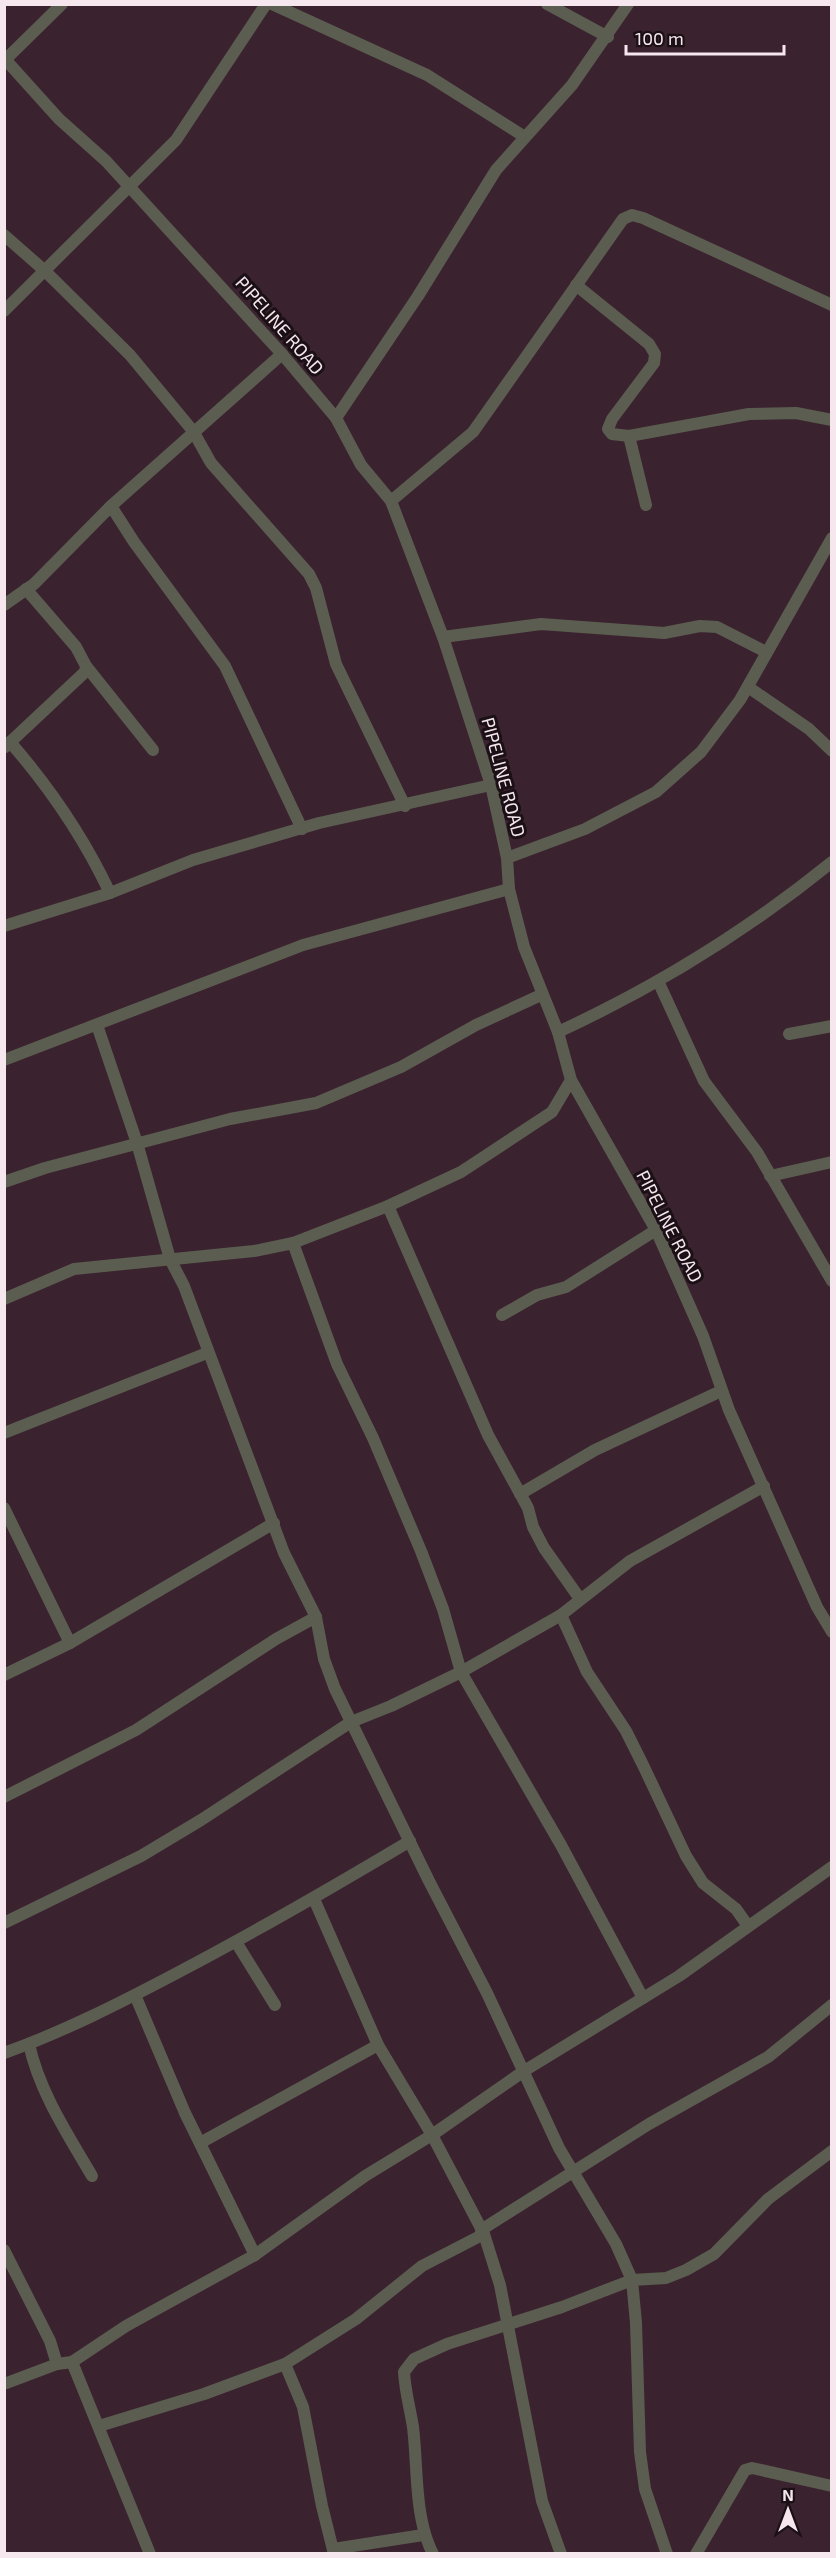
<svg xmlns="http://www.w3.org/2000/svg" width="836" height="2558" viewBox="0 0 836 2558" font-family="'Exo 2',sans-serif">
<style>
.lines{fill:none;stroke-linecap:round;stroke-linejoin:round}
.street{stroke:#5c5d51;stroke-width:12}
.labels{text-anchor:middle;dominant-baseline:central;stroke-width:6;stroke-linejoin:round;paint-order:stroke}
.street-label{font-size:18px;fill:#f6e6ee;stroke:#1a1015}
</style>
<rect width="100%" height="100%" fill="#3a232f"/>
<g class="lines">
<g class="street">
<path d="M 272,4 L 427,75 L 525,137"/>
<path d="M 547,4 L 608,37"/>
<path d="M 4,58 L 59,119 L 106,161 L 282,354 L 336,418 L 361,465 L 391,501 L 443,637 L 491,785 L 507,858 L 509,889 L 524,947 L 558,1032 L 571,1080 L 656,1230 L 703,1336 L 729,1410 L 817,1607 L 832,1632"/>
<path d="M 4,61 L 62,4"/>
<path d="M 4,235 L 45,271 L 130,355 L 193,431 L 211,463 L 309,574 L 316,588 L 336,664 L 405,806"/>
<path d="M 576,285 L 649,344 L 655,354 L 654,363 L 612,419 L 608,429 L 612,434 L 629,436 L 749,414 L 796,413 L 832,420"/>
<path d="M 4,311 L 176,140 L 266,4"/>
<path d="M 336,418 L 418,296 L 496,170 L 572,85 L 628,4"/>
<path d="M 629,436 L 646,505"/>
<path d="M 391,501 L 473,432 L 623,219 L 632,215 L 643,218 L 832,305"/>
<path d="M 111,506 L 134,542 L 225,666 L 302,829"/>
<path d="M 26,589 L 76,647 L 86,666 L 153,750"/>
<path d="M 4,605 L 34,584 L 111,506 L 282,354"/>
<path d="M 443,637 L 541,624 L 664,633 L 700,626 L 717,627 L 766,652"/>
<path d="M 748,687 L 809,729 L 832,751"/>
<path d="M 10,742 C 51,789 84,838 110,893"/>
<path d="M 5,747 L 85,672 L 86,666"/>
<path d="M 507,858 L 585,829 L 656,792 L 701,752 L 740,700 L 832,538"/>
<path d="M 4,926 L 110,893 L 193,860 L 319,823 L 491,785"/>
<path d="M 658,981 L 704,1081 L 757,1152 L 832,1281"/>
<path d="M 97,1025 L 137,1143 L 170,1259 L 184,1286 L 284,1553 L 316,1617 L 324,1659 L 335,1689 L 429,1881 L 487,1993 L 559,2148 L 616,2244 L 632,2280 L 636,2323 L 640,2452 L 645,2489 L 667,2554"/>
<path d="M 558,1032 C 656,987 748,930 832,862"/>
<path d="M 789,1034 L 832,1026"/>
<path d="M 4,1060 L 303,945 L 509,889"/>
<path d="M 770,1176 L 832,1162"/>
<path d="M 4,1182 L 45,1168 L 230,1119 L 316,1103 L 401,1067 L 476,1025 L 541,995"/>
<path d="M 388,1206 L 488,1435 L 528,1508 L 533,1527 L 544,1548 L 580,1599"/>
<path d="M 293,1243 L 337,1364 L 373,1438 L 421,1551 L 443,1609 L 461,1672 L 561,1845 L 643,1998"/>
<path d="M 4,1299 L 74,1269 L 254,1251 L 293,1243 L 388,1206 L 461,1172 L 552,1112 L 571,1080"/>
<path d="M 502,1315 L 537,1295 L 566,1287 L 656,1230"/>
<path d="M 4,1433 L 207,1353"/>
<path d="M 520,1494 L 595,1450 L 721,1391"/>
<path d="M 4,1508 L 70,1643"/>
<path d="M 561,1615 L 587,1672 L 626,1731 L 643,1765 L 686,1856 L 703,1883 L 736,1909 L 748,1926"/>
<path d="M 4,1675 L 70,1643 L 274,1523"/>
<path d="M 4,1797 L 136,1730 L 276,1639 L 316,1617"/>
<path d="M 314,1899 L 378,2045 L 432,2135 L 484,2234 L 500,2285 L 542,2501 L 561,2554"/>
<path d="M 4,1923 L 141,1856 L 201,1820 L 351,1722 L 391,1706 L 461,1672 L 561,1615 L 630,1561 L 764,1486"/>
<path d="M 236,1942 L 275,2005"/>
<path d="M 135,1995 L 185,2113 L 255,2255"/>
<path d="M 29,2044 C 39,2091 68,2135 92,2176"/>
<path d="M 4,2053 C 63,2032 120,2003 175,1974 C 255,1932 333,1887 410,1841"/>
<path d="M 200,2143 L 378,2045"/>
<path d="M 481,2230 L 649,2124 L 768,2057 L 832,2005"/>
<path d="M 4,2250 L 50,2341 L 57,2364"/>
<path d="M 72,2362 L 150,2554"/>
<path d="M 285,2364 L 303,2407 L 322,2506 L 334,2554"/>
<path d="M 4,2384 L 57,2364 L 72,2362 L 126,2326 L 255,2255 L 365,2176 L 432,2135 L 524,2071 L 679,1976 L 832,1867"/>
<path d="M 99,2426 L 204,2394 L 285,2364 L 356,2319 L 422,2266 L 484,2234"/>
<path d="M 333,2549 L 423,2535"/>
<path d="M 433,2554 C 414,2517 418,2468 413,2427 C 410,2408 405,2391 404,2372 L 414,2359 L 447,2344 L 562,2307 L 632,2280 L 666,2278 L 686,2270 L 714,2254 L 768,2199 L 832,2151"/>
<path d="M 696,2554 L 745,2470 L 752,2468 L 832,2486"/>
</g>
</g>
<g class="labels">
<g class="street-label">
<text transform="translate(280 325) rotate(49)">PIPELINE ROAD</text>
<text transform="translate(504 777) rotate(75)">PIPELINE ROAD</text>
<text transform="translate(670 1226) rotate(63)">PIPELINE ROAD</text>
</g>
</g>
<rect width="836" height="2558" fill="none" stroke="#f6e6ee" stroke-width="12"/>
<g transform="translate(788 2510)" stroke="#1a1015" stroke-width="4.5" paint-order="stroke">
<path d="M0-4.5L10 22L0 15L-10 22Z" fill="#f6e6ee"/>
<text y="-9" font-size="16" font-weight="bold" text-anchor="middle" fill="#f6e6ee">N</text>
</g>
<path d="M626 45v9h158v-9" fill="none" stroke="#f6e6ee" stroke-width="3"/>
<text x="635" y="45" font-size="18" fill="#f6e6ee" stroke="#1a1015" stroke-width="4.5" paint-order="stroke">100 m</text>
</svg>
